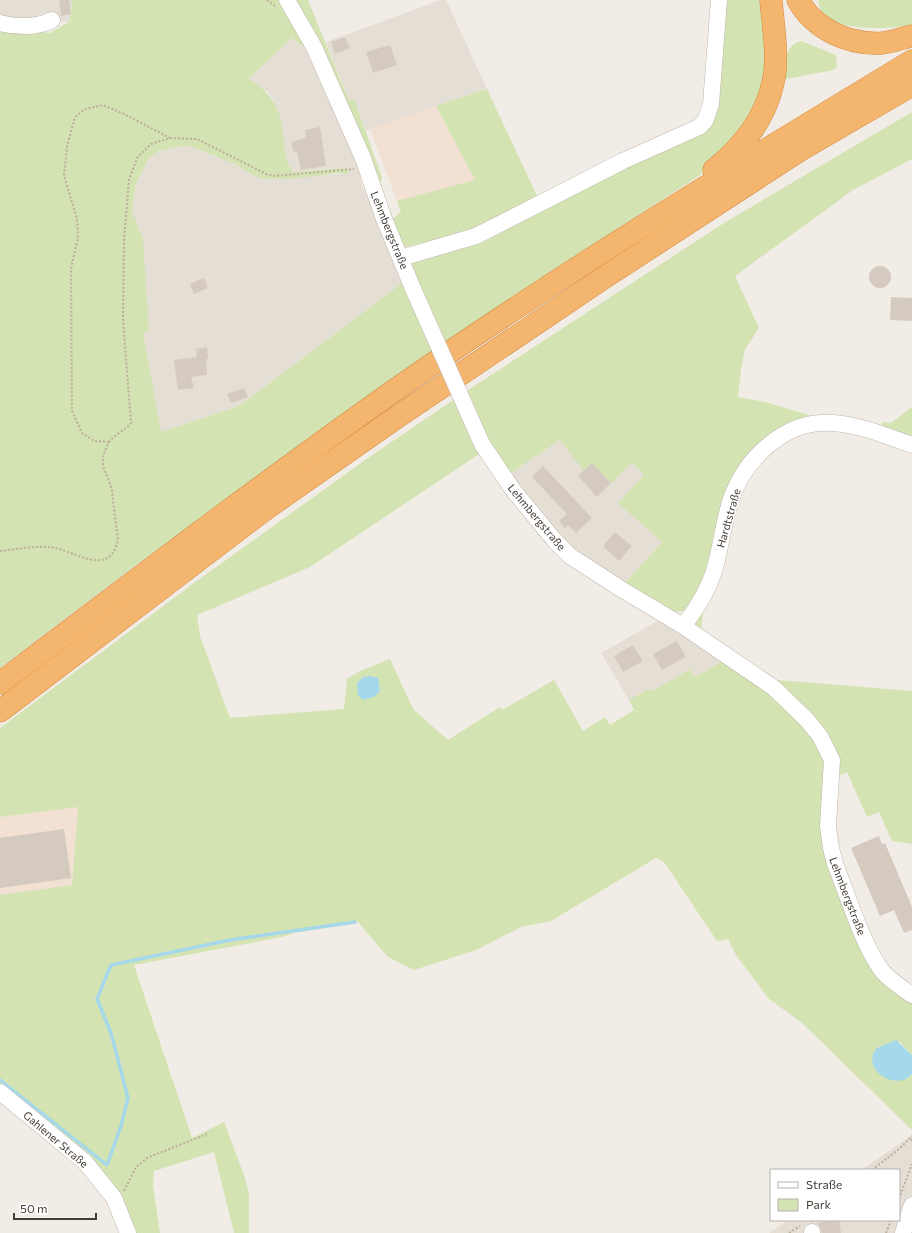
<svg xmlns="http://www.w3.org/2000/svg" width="912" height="1233" viewBox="0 0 912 1233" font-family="Commissioner,sans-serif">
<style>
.residential{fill:#e5ded4}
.commercial{fill:#f2e0d2}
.green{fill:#d3e3b1}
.water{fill:#a6d8eb}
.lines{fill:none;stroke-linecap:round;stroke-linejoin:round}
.stream{stroke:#a6d8eb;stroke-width:3.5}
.building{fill:#d5cabf}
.minor-casing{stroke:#bfb6ac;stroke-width:17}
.highway-casing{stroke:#d2883f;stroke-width:23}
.path{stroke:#bdad9b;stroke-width:2;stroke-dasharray:2 2;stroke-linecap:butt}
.minor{stroke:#fff;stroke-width:16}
.highway{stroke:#f4b66f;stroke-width:22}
.minor-bridge-casing{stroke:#bfb6ac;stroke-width:17;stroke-linecap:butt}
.minor-bridge{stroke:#fff;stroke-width:16}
.labels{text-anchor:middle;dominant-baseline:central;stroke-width:3;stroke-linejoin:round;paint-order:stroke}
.street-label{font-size:11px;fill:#443c36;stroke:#fff}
</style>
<rect width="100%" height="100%" fill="#f2ece6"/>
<g class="residential">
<path d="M 0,0 L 71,0 L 72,8 L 69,22 L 0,16 Z"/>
<path d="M 441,0 L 446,0 L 487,89 L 366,131 L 354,100 L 349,101 L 326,42 Z"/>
<path d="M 292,38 L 313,54 L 359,164 L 361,184 L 406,280 L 239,406 L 161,432 L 143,332 L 149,331 L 132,211 L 136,183 L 148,159 L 158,151 L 174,147 L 189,146 L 233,163 L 255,176 L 349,174 L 346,168 L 293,172 L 288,166 L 284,149 L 283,133 L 273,99 L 267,91 L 248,79 Z"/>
<path d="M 560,440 L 584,470 L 632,463 L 644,475 L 619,503 L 662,542 L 623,585 L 572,552 L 508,475 Z"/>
<path d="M 661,619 L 724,660 L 695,677 L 690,669 L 650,693 L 648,689 L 629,700 L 601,653 Z"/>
<path d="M 912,1135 L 912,1233 L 769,1233 L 788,1220 L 899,1220 L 899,1170 L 861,1170 Z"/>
</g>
<g class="commercial">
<path d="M 436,106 L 475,180 L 397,201 L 370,129 Z"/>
<path d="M 78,806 L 72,885 L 0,895 L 0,817 Z"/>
</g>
<g class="green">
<path d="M 71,0 L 282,0 L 313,54 L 292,38 L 248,79 C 271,91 281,108 283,134 C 285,148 284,160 293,172 L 346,168 L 349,174 L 337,173 L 292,179 L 265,179 L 255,176 L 233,163 L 189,146 L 174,147 L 158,151 L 148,159 L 136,183 L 132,211 L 143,239 L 149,331 L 143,332 L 161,432 L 239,406 L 406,280 L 436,350 L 145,558 L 0,668 L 0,28 L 50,33 L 69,22 L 72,8 Z"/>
<path d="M 290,0 L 308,0 L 349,101 L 354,99 L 382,177 L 381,182 L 378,182 Z"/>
<path d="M 723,0 L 766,0 L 769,57 L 761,106 L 706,171 L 552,271 L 443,346 L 411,266 L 413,260 L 702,129 Z"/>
<path d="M 818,0 L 912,0 L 912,25 C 889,29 821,35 818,0 Z"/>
<path d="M 801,41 L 836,55 L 837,67 L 834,70 L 786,79 C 786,64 783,46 801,41 Z"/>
<path d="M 487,89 L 538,198 L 474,234 L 402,247 L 391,220 L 401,212 L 397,201 L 475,180 L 436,106 Z"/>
<path d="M 912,112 L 912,159 L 853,190 L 735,276 L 759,328 L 745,349 L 741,369 L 738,397 L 765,402 L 809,415 L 784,425 L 767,435 L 745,462 L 709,574 L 688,610 C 665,617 643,596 623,585 L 662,542 L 618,503 L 644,475 L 632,463 L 611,483 L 592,463 L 584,471 L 560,440 L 508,475 L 488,466 L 479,454 L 310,567 L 197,615 L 200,636 L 230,718 L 344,709 L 347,679 L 358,672 L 390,659 L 413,709 L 448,740 L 500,707 L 502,710 L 554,680 L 583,731 L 605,717 L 610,725 L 634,710 L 629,700 L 648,689 L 651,692 L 690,669 L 695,677 L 724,660 L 795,712 L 829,761 L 824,806 L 873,971 L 912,1001 L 912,1055 L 900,1042 L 884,1045 L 909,1078 L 912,1074 L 912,1130 L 801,1022 L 769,999 L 736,955 L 728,939 L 717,941 L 664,862 L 656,858 L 551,921 L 521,927 L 476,950 L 414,970 L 388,957 L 358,922 L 356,921 L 356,923 L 294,933 L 282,937 L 134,965 L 192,1138 L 224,1122 L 245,1178 L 249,1194 L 249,1233 L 234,1233 L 214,1152 L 154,1171 L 153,1185 L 160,1233 L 133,1233 L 122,1207 L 0,1088 L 0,895 L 72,885 L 78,807 L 0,817 L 0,728 L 190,586 L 365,460 L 465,392 L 724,223 Z"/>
<path d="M 912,407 L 912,440 L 883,428 L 882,422 L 891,423 Z"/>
<path d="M 704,602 L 701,631 L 777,680 L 912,691 L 912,844 L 892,841 L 879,812 L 867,817 L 847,772 L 839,776 L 835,770 L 831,748 L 689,623 Z"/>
</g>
<g class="water">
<path d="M 369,676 L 378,678 L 380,691 L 374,697 L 363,700 L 358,695 L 357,683 L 363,677 Z"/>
<path d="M 896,1040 L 912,1055 L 912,1074 C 896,1093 859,1068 877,1048 Z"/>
</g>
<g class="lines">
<path class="stream" d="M 0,1080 L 107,1165 L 121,1126 L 128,1098 L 111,1033 L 97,999 L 111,965 L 230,940 L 355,922"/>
</g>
<g class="building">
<path d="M 59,0 L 69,0 L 71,14 L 61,16 Z"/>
<path d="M 345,37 L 350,48 L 335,54 L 331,42 Z"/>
<path d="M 390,45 L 397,65 L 373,73 L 366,52 Z"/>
<path d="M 320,127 L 326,166 L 301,170 L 297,151 L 294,152 L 291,143 L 306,137 L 305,130 Z"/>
<circle cx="880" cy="277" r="11"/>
<path d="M 204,278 L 208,288 L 194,294 L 190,284 Z"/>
<path d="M 891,297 L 912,298 L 912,321 L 890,320 Z"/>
<path d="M 207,347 L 208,359 L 206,359 L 207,375 L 191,377 L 194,388 L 178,390 L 174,360 L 197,357 L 196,349 Z"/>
<path d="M 244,388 L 248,397 L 231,403 L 227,394 Z"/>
<path d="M 592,463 L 611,483 L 597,497 L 578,476 Z"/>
<path d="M 543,466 L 592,518 L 576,533 L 568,525 L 565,528 L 559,521 L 567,514 L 532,477 Z"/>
<path d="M 615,532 L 632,546 L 619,561 L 603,546 Z"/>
<path d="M 677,641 L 686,657 L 662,670 L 653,654 Z"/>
<path d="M 633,645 L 643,661 L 623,672 L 614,656 Z"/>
<path d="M 64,829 L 71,878 L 0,888 L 0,838 Z"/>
<path d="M 879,836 L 882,844 L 885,843 L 912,907 L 912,930 L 904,933 L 894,910 L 880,916 L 851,848 Z"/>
<path d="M 824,1220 L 839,1220 L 841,1233 L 822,1233 L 818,1223 L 824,1222 Z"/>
</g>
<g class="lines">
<defs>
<g id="minor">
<path d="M 287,0 L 314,47 L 363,158 L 384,219 L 414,291"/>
<path d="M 0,23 C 17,27 36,28 52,20"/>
<path d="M 401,258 L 476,236 L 623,161 L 699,127 L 705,121 L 711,104 L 719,0"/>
<path d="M 482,444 L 513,490 L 555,541 L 570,556 L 621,589 L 683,626 L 774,688 L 807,720 L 820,736 L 832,760 L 828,826 L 831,848 L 835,864 C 848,895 863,947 883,972 C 891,981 902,988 912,995"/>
<path d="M 683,626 C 698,607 710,588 716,564 C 721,544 724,523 730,502 C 744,459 785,419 833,423 C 861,425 886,436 912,445"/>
<path d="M 0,1092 L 85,1162 L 114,1198 L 128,1233"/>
<path d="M 812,1232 L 812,1233"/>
<path d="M 903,1233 L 912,1205"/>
</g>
<g id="highway">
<path d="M 798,0 C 814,29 848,45 882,43 C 892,42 902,38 912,36"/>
<path d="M 714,170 C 743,147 765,119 773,83 C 779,58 773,25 771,0"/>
<path d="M 0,683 C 128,586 257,488 388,395 C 557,276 735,168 912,61"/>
<path d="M 0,711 L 264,510 L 397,417 L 602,279 L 800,150 L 912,85"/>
</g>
</defs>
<use href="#minor" class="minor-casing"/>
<use href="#highway" class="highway-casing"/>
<g class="path">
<path d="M 267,0 L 275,6"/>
<path d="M 109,442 L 94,441 L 82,433 L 72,411 L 71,268 L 78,238 L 77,219 L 64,176 L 67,147 L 75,117 L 85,109 L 103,105 L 124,114 L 170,138"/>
<path d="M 0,551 C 16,549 34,546 50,547 C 73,549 111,581 118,538 C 115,522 114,507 112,491 C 108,471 96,467 108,444 C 113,435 125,431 131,423 L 123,320 L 124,239 L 129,180 L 137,158 L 151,144 L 170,138 L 197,139 L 266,174 L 274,176 L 354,169"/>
<path d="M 912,1139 L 911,1142 L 912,1142"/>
<path d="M 872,1170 L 900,1148 L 912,1136"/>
<path d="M 124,1191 L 136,1167 L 147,1158 L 207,1134"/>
<path d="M 899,1199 L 912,1164"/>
<path d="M 789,1233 L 800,1226"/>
<path d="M 886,1233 L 891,1220"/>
</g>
<use href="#minor" class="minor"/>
<use href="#highway" class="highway"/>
<defs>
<path id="minor-bridge" d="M 414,291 L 482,444"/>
</defs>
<use href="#minor-bridge" class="minor-bridge-casing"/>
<use href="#minor-bridge" class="minor-bridge"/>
</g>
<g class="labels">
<g class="street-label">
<text transform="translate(390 230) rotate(68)">Lehmbergstraße</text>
<text transform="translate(537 517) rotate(50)">Lehmbergstraße</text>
<text transform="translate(728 518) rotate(-74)">Hardtstraße</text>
<text transform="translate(848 896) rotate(69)">Lehmbergstraße</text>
<text transform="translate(56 1139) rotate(40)">Gahlener Straße</text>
</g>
</g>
<rect x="770" y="1169" width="130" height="52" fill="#ffffff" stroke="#b4b1af"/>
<rect x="778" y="1182" width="20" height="6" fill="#ffffff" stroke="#b4b1af"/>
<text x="806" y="1189" font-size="12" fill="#443c36">Straße</text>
<rect x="778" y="1199" width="20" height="12" fill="#d3e3b1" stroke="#b4b1af"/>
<text x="806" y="1209" font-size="12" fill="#443c36">Park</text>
<path d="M14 1213v6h82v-6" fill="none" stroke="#443c36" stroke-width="2"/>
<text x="20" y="1213" font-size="12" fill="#443c36" stroke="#ffffff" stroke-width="3" paint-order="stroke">50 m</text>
</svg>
